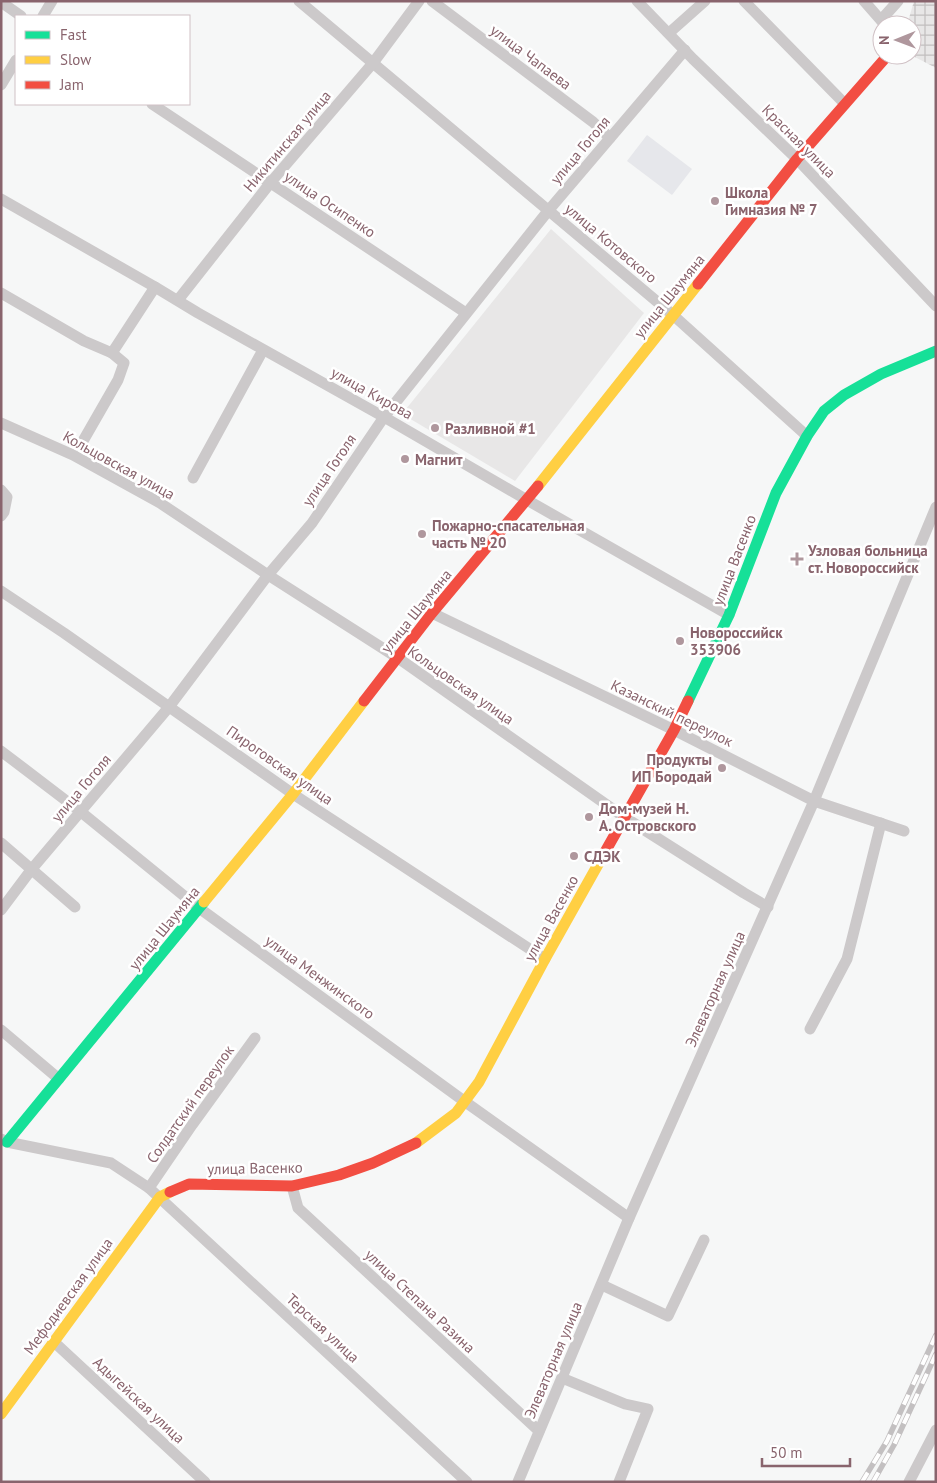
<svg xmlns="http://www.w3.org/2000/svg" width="937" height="1483" viewBox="0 0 937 1483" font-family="'PT Sans',sans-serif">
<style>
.built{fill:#e8e7e7}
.industrial{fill:url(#industrial-grid)}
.grass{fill:#e6e7eb}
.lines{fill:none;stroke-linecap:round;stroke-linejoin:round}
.street{stroke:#ccc9ca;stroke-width:11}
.fast{stroke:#16e098;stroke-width:11}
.slow{stroke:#ffcf43;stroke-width:11}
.jam{stroke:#f24e42;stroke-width:11}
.rail-casing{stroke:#c3c0c1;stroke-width:5.5}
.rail{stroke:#fff;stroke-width:4;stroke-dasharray:11;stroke-linecap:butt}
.poi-dot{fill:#af979d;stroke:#fff;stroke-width:2}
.labels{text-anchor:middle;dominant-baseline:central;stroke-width:5;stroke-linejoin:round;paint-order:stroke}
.street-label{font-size:15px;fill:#89646d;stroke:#fff}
.poi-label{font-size:15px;font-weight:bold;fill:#89646d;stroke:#fff;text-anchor:start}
</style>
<defs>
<pattern id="industrial-grid" width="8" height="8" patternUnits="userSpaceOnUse" patternTransform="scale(1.25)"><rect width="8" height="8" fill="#e8e7e7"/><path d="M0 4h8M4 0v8" fill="none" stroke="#c2bfbf"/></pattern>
</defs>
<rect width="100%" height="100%" fill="#f6f7f7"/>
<path class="built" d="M 551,229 L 644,313 L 515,481 L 402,414 Z"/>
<path class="industrial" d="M 914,1 L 936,1 L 936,68 L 911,55 L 912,55 L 912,25 L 907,25 Z"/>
<path class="grass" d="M 647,135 L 692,169 L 672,195 L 627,161 Z"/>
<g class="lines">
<g class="street">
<path d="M 299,1 L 673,315 L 807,436"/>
<path d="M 432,1 L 593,122 L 610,138"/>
<path d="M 637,1 L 693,59 L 797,159 L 936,306"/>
<path d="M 744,1 L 845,104"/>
<path d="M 864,1 L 885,25"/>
<path d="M 1,2 L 21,16"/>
<path d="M 43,16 L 52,1"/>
<path d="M 881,20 L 898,1"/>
<path d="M 669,33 L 705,1"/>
<path d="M 1,85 L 16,60"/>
<path d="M 152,104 L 466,313"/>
<path d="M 1,199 L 155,287 L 198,313 L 384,417 L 527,500 L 729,615"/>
<path d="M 1,293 L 84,341 L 112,353"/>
<path d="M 178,300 L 271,182 L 373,63 L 419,1"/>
<path d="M 1,423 L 73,455 L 160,503 L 268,575 L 398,658 L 624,817 L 744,893 L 768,907"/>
<path d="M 83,441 L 118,380 L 124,363 L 112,353 L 155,287"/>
<path d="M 193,478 L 263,350"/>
<path d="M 1,490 L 7,497 L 4,512 L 1,516"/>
<path d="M 1,591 L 64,633 L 293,794 L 545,959"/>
<path d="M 432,613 L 674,730 L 814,801 L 904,831"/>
<path d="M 1,751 L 81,812 L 199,908 L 464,1101 L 629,1218"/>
<path d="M 1,843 L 75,907"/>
<path d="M 1,910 L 31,870 L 169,707 L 268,575 L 312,523 L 384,417 L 548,211 L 685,50"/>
<path d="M 810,1029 L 847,959 L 881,823"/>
<path d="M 1,1030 L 59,1079"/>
<path d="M 1,1139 L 7,1142 L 111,1163 L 149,1188 L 467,1482"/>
<path d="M 292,1186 L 298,1208 L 539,1431"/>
<path d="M 149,1188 L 192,1125 L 255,1038"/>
<path d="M 602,1285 L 668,1316 L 704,1240"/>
<path d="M 53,1341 L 205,1482"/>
<path d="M 562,1378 L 625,1404 L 648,1409 L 619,1482"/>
<path d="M 518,1482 L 629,1218 L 814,801 L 936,507"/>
<path d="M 909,1482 L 936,1430"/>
</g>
<g class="fast">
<path d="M 688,701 L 729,615 L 776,493 L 807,436 L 824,411 L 844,395 L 881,374 L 936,351"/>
<path d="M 7,1142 L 204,902"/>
</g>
<g class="slow">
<path d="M 538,486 L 698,284"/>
<path d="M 204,902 L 293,794 L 364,701"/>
<path d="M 416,1143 L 456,1113 L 479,1082 L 545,959 L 605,852"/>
<path d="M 1,1414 L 160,1197 L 170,1192"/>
</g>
<g class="jam">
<path d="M 698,284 L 797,159 L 888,55"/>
<path d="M 364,701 L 432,613 L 538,486"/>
<path d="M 605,852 L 674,730 L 688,701"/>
<path d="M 170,1192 L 189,1184 L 292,1186 L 339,1175 L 373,1163 L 416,1143"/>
</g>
<defs>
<g id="rail">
<path d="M 862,1482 L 887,1441 L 936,1335"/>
<path d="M 873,1482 L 894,1445 L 936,1354"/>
</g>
</defs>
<use href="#rail" class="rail-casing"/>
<use href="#rail" class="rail"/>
</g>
<g class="poi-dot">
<circle cx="715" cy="201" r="5"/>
<circle cx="435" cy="428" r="5"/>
<circle cx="405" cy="459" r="5"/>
<circle cx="422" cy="534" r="5"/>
<path d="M794.5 551.5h5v5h5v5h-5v5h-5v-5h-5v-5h5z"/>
<circle cx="680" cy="641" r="5"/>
<circle cx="722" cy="768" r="5"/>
<circle cx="589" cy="817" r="5"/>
<circle cx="574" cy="856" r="5"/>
</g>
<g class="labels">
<g class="street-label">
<text transform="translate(531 57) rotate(37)">улица Чапаева</text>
<text transform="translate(287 141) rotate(-50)">Никитинская улица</text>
<text transform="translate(799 141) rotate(45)">Красная улица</text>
<text transform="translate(580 150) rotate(-50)">улица Гоголя</text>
<text transform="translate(330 204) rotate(34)">улица Осипенко</text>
<text transform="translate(611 243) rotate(40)">улица Котовского</text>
<text transform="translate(669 296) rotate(-51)">улица Шаумяна</text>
<text transform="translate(372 393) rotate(29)">улица Кирова</text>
<text transform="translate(119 465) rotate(29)">Кольцовская улица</text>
<text transform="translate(329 470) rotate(-56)">улица Гоголя</text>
<text transform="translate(734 560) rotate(-69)">улица Васенко</text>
<text transform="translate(416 611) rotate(-51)">улица Шаумяна</text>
<text transform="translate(461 685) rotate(35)">Кольцовская улица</text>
<text transform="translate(672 713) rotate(26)">Казанский переулок</text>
<text transform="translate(280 765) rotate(35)">Пироговская улица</text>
<text transform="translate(81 788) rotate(-50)">улица Гоголя</text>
<text transform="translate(551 918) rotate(-61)">улица Васенко</text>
<text transform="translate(164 928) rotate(-51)">улица Шаумяна</text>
<text transform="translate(320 977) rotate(36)">улица Менжинского</text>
<text transform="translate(715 989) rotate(-66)">Элеваторная улица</text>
<text transform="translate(190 1104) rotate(-55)">Солдатский переулок</text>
<text transform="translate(255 1168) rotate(-1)">улица Васенко</text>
<text transform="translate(68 1296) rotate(-54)">Мефодиевская улица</text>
<text transform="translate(420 1301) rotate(43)">улица Степана Разина</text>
<text transform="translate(323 1328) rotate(43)">Терская улица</text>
<text transform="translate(553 1360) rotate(-67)">Элеваторная улица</text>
<text transform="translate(139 1400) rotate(43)">Адыгейская улица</text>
</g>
<g class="poi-label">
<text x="725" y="192">Школа<tspan x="725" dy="17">Гимназия № 7</tspan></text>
<text x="445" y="428">Разливной #1</text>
<text x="415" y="459">Магнит</text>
<text x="432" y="525">Пожарно-спасательная<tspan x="432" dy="17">часть № 20</tspan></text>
<text x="808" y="550">Узловая больница<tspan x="808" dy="17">ст. Новороссийск</tspan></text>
<text x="690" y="632">Новороссийск<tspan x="690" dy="17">353906</tspan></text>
<text x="712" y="759" text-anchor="end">Продукты<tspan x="712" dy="17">ИП Бородай</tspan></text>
<text x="599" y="808">Дом-музей Н.<tspan x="599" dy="17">А. Островского</tspan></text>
<text x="584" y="856">СДЭК</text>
</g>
</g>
<rect width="937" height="1483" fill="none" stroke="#89646d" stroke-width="5"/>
<rect x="15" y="15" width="175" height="90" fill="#ffffff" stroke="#d0c1c5"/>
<rect x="25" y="31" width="25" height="8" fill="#16e098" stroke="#d0c1c5"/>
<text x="60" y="40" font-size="15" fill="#89646d">Fast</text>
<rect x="25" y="56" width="25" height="8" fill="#ffcf43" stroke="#d0c1c5"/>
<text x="60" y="65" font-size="15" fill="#89646d">Slow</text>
<rect x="25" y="81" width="25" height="8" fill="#f24e42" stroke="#d0c1c5"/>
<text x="60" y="90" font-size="15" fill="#89646d">Jam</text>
<g transform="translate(897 40) rotate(269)"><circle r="24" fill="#ffffff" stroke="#d0c1c5"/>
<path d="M0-4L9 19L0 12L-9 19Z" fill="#af979d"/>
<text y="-8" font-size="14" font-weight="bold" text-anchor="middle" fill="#89646d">N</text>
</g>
<path d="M762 1458v8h88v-8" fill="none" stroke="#89646d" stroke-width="2.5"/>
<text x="770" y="1458" font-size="15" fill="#89646d" stroke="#ffffff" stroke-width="4" paint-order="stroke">50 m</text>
</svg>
